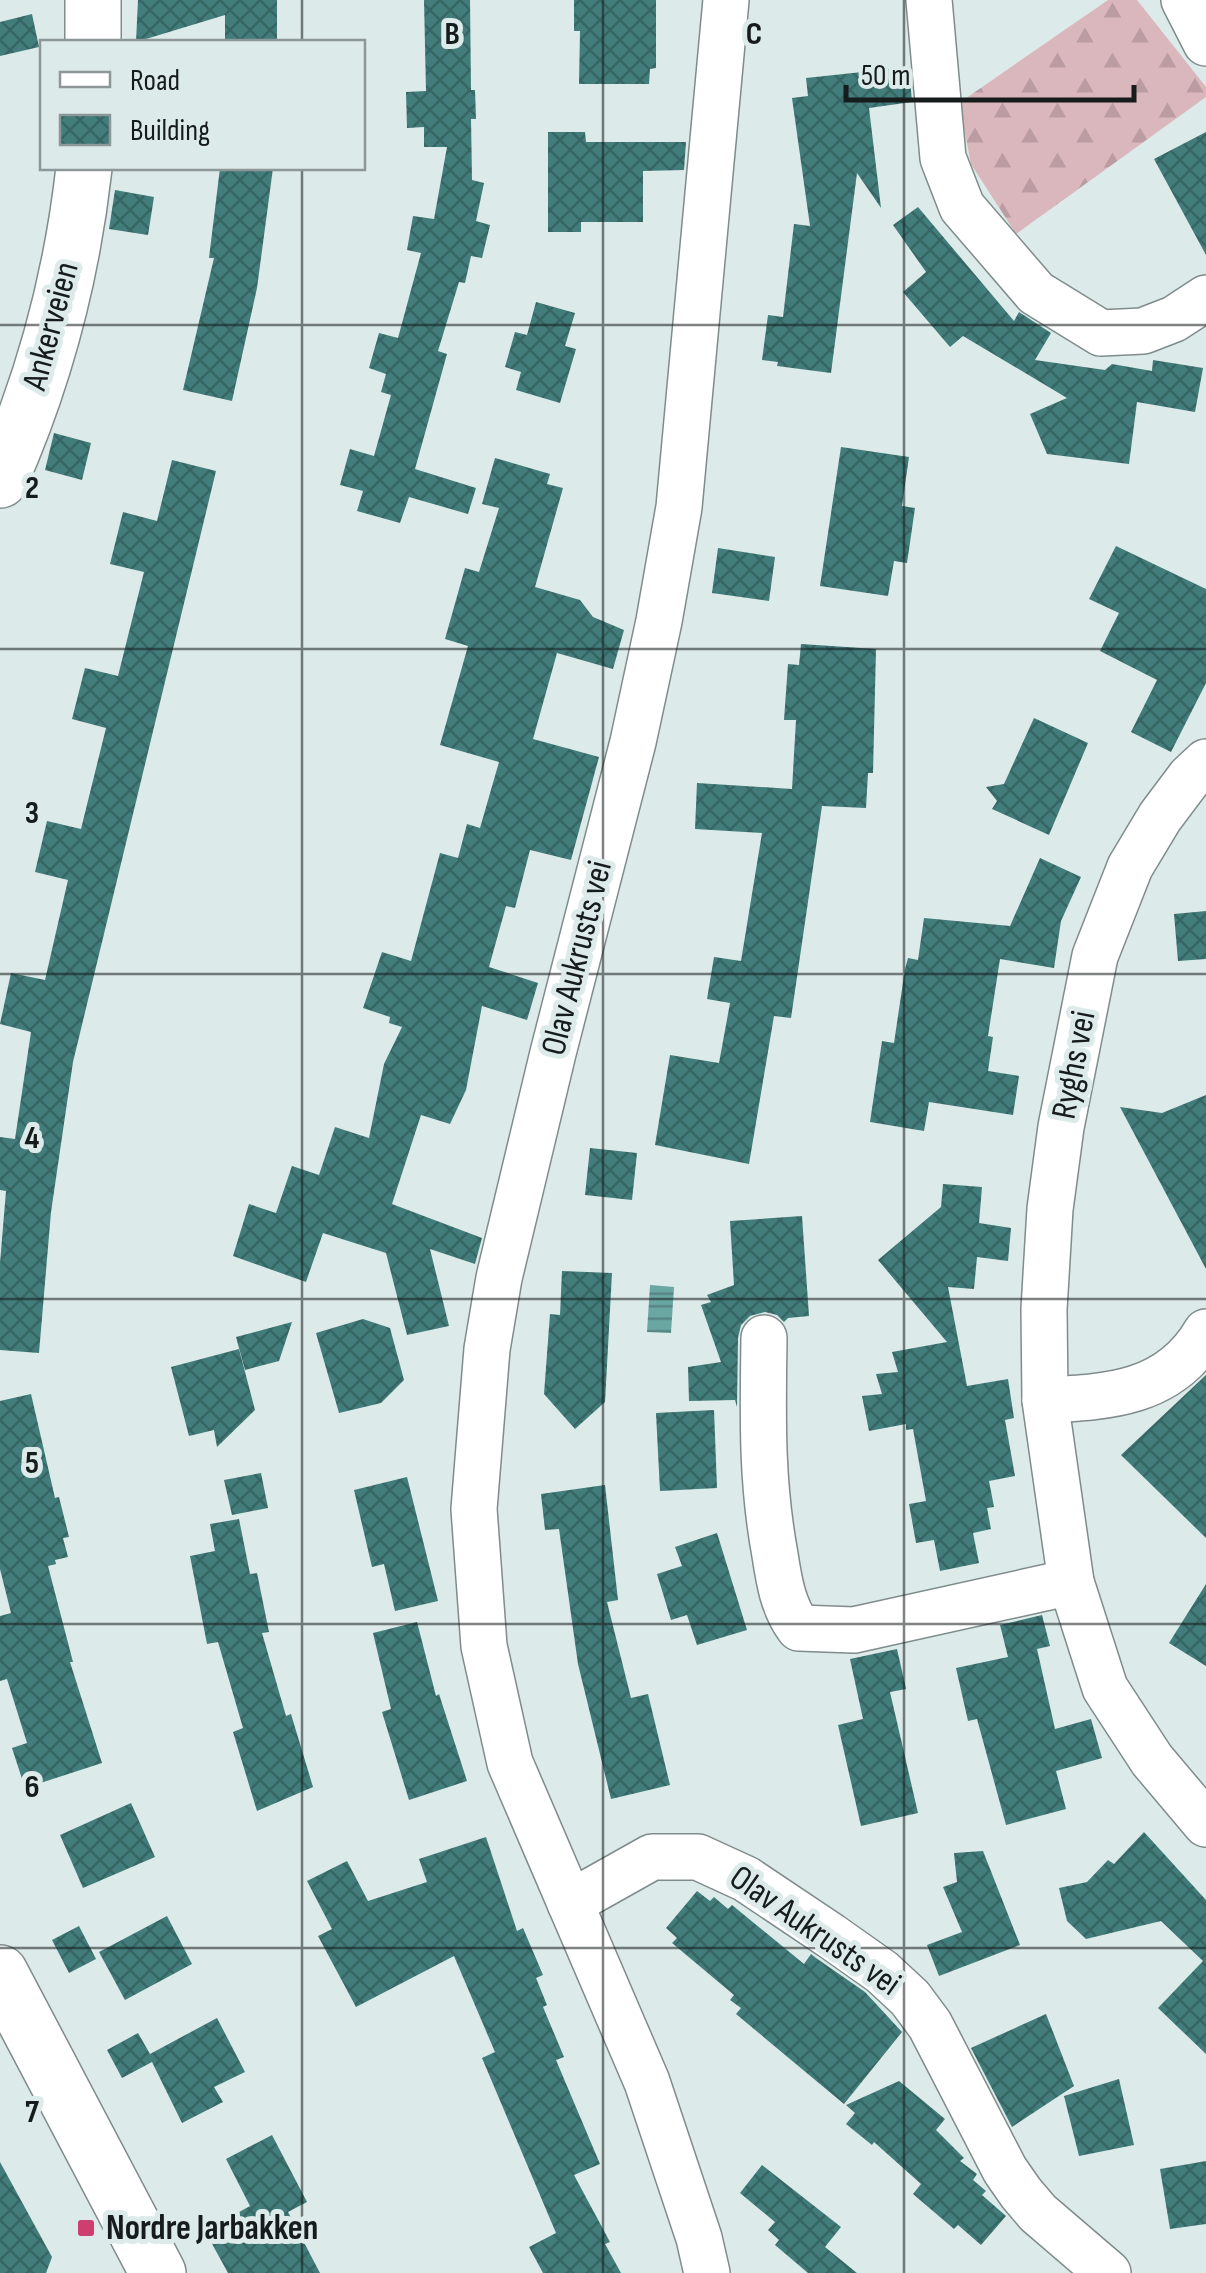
<svg xmlns="http://www.w3.org/2000/svg" width="1206" height="2273" viewBox="0 0 1206 2273" font-family="'Sofia Sans Condensed',sans-serif">
<style>
.forest{fill:url(#forest-firs)}
.water{fill:url(#water-rules)}
.building{fill:url(#building-cross-hatch)}
.lines{fill:none;stroke-linecap:round;stroke-linejoin:round}
.minor-casing{stroke:#7f8c8b;stroke-width:48}
.major-casing{stroke:#7f8c8b;stroke-width:58}
.minor{stroke:#fff;stroke-width:45}
.major{stroke:#fff;stroke-width:55}
.grid{fill:none;stroke:#161b1b;stroke-width:2.5;stroke-opacity:0.55}
.poi-dot{fill:#cc3f6e;stroke:#dceae9;stroke-width:4}
.labels{text-anchor:middle;dominant-baseline:central;stroke-width:10;stroke-linejoin:round;paint-order:stroke}
.street-label{font-size:35px;fill:#161b1b;stroke:#dceae9}
.poi-label{font-size:35px;font-weight:bold;fill:#161b1b;stroke:#dceae9;text-anchor:start}
.grid-label{font-size:32px;text-anchor:middle;font-weight:bold;fill:#161b1b;stroke:#dceae9;stroke-width:10;stroke-linejoin:round;paint-order:stroke}
</style>
<defs>
<pattern id="forest-firs" width="22" height="20" patternUnits="userSpaceOnUse" patternTransform="scale(2.5)"><rect width="22" height="20" fill="#dab6bd"/><path d="M5 1l3.5 6h-7zM16 11l3.5 6h-7z" fill="#ba9ca2"/></pattern>
<pattern id="water-rules" width="6" height="5" patternUnits="userSpaceOnUse" patternTransform="scale(2.5)"><rect width="6" height="5" fill="#6aa6a2"/><path d="M0 2.5h6" fill="none" stroke="#568683"/></pattern>
<pattern id="building-cross-hatch" width="8" height="8" patternUnits="userSpaceOnUse" patternTransform="scale(2.5)"><rect width="8" height="8" fill="#427d7b"/><path d="M0 0l8 8M0 8l8-8" fill="none" stroke="#366664"/></pattern>
</defs>
<rect width="100%" height="100%" fill="#dceae9"/>
<path class="forest" d="M 1108,0 L 1137,0 L 1206,87 L 1206,97 L 1016,234 L 971,164 L 959,103 Z"/>
<path class="water" d="M 650,1285 L 674,1287 L 671,1333 L 647,1332 Z"/>
<g class="building">
<path d="M 138,0 L 277,0 L 277,42 L 225,42 L 225,15 L 136,42 Z"/>
<path d="M 424,0 L 470,0 L 471,90 L 475,90 L 476,119 L 471,119 L 472,180 L 484,183 L 476,221 L 490,225 L 482,258 L 471,256 L 465,283 L 459,282 L 438,351 L 447,354 L 415,469 L 476,488 L 468,514 L 409,497 L 400,523 L 357,511 L 363,491 L 340,485 L 350,449 L 374,456 L 391,395 L 381,392 L 386,374 L 369,368 L 379,333 L 398,338 L 421,253 L 407,250 L 413,216 L 434,219 L 447,147 L 424,147 L 424,127 L 407,128 L 406,92 L 426,91 Z"/>
<path d="M 574,0 L 656,0 L 656,68 L 650,69 L 649,84 L 579,84 L 580,31 L 574,31 Z"/>
<path d="M 32,14 L 39,47 L 0,56 L 0,22 Z"/>
<path d="M 909,67 L 912,102 L 869,108 L 881,208 L 857,173 L 831,373 L 777,366 L 778,362 L 762,360 L 768,315 L 783,317 L 794,224 L 810,226 L 792,98 L 808,96 L 806,78 Z"/>
<path d="M 548,132 L 585,132 L 586,142 L 686,142 L 684,170 L 643,171 L 643,222 L 581,222 L 581,232 L 548,232 Z"/>
<path d="M 1206,132 L 1206,255 L 1154,159 Z"/>
<path d="M 220,168 L 273,168 L 257,288 L 232,401 L 183,390 L 214,258 L 209,258 Z"/>
<path d="M 115,190 L 154,197 L 148,235 L 109,229 Z"/>
<path d="M 918,207 L 1014,321 L 1019,312 L 1051,333 L 1035,360 L 1105,370 L 1112,364 L 1152,371 L 1153,360 L 1203,368 L 1195,412 L 1137,402 L 1129,464 L 1047,454 L 1030,414 L 1067,398 L 963,336 L 950,347 L 903,292 L 926,272 L 893,225 Z"/>
<path d="M 536,302 L 575,313 L 565,346 L 576,349 L 560,403 L 516,390 L 521,372 L 505,367 L 515,332 L 527,335 Z"/>
<path d="M 54,433 L 91,443 L 82,480 L 45,470 Z"/>
<path d="M 841,447 L 909,457 L 902,506 L 915,508 L 907,563 L 894,561 L 888,596 L 820,586 Z"/>
<path d="M 495,458 L 550,474 L 547,484 L 563,488 L 535,587 L 580,600 L 593,617 L 624,630 L 613,669 L 557,653 L 533,739 L 599,757 L 571,860 L 530,850 L 515,908 L 506,906 L 489,967 L 538,983 L 527,1020 L 482,1006 L 466,1090 L 450,1124 L 421,1115 L 392,1204 L 482,1238 L 475,1264 L 430,1249 L 449,1326 L 407,1335 L 386,1253 L 323,1233 L 306,1282 L 233,1256 L 249,1204 L 276,1213 L 292,1166 L 319,1175 L 335,1127 L 369,1138 L 384,1064 L 402,1027 L 389,1023 L 390,1017 L 363,1008 L 382,952 L 411,961 L 440,853 L 458,858 L 467,824 L 480,828 L 499,762 L 440,745 L 468,646 L 445,639 L 465,568 L 479,572 L 499,508 L 482,504 Z"/>
<path d="M 172,460 L 216,471 L 73,1062 L 51,1212 L 39,1353 L 0,1350 L 0,1263 L 6,1191 L 0,1190 L 0,1137 L 15,1139 L 31,1032 L 0,1024 L 11,973 L 45,980 L 68,880 L 35,872 L 47,821 L 81,829 L 106,728 L 72,719 L 85,668 L 118,676 L 144,572 L 110,564 L 123,512 L 157,521 Z"/>
<path d="M 1116,546 L 1206,589 L 1206,683 L 1171,752 L 1131,732 L 1157,680 L 1100,651 L 1119,613 L 1089,599 Z"/>
<path d="M 718,548 L 775,557 L 769,601 L 712,593 Z"/>
<path d="M 801,644 L 876,649 L 873,773 L 868,773 L 866,808 L 822,806 L 791,1018 L 774,1016 L 749,1164 L 655,1145 L 670,1055 L 719,1063 L 730,1003 L 707,999 L 714,957 L 741,961 L 762,833 L 695,829 L 697,783 L 792,789 L 796,720 L 784,720 L 788,664 L 799,665 Z"/>
<path d="M 1034,718 L 1088,743 L 1049,835 L 992,809 L 997,801 L 986,787 L 1004,784 Z"/>
<path d="M 1040,858 L 1081,877 L 1061,921 L 1054,968 L 1000,959 L 988,1036 L 993,1037 L 988,1071 L 1019,1076 L 1013,1115 L 929,1102 L 924,1131 L 870,1122 L 882,1041 L 894,1043 L 905,969 L 908,958 L 918,960 L 924,918 L 1010,926 Z"/>
<path d="M 1206,911 L 1206,959 L 1178,961 L 1174,914 Z"/>
<path d="M 1206,1095 L 1206,1269 L 1120,1107 L 1162,1113 Z"/>
<path d="M 590,1148 L 637,1153 L 632,1200 L 585,1195 Z"/>
<path d="M 943,1184 L 982,1187 L 979,1223 L 1011,1228 L 1008,1261 L 977,1257 L 974,1289 L 948,1287 L 967,1386 L 1008,1379 L 1014,1418 L 1005,1420 L 1015,1476 L 989,1481 L 994,1507 L 987,1508 L 991,1529 L 973,1533 L 979,1563 L 940,1571 L 934,1540 L 916,1543 L 909,1504 L 926,1501 L 913,1429 L 906,1430 L 906,1424 L 869,1431 L 862,1396 L 882,1394 L 876,1374 L 898,1372 L 892,1352 L 947,1342 L 878,1260 L 941,1207 Z"/>
<path d="M 802,1216 L 809,1316 L 788,1318 L 784,1322 L 777,1315 L 765,1312 L 750,1316 L 741,1325 L 738,1338 L 737,1407 L 735,1400 L 689,1401 L 688,1367 L 721,1362 L 701,1305 L 711,1302 L 707,1295 L 734,1285 L 730,1221 Z"/>
<path d="M 562,1271 L 612,1273 L 605,1402 L 575,1429 L 544,1394 L 550,1314 L 560,1315 Z"/>
<path d="M 363,1319 L 390,1328 L 404,1380 L 381,1403 L 339,1413 L 316,1333 Z"/>
<path d="M 292,1322 L 279,1361 L 245,1370 L 236,1337 Z"/>
<path d="M 239,1349 L 255,1410 L 217,1447 L 214,1430 L 189,1436 L 171,1367 Z"/>
<path d="M 1206,1375 L 1206,1538 L 1121,1455 Z"/>
<path d="M 31,1394 L 55,1498 L 59,1497 L 69,1537 L 63,1538 L 68,1557 L 55,1560 L 56,1564 L 48,1566 L 73,1662 L 70,1662 L 102,1763 L 25,1788 L 12,1748 L 27,1743 L 7,1679 L 0,1681 L 0,1616 L 11,1613 L 0,1569 L 0,1401 Z"/>
<path d="M 714,1410 L 717,1488 L 660,1491 L 656,1413 Z"/>
<path d="M 261,1473 L 268,1508 L 232,1515 L 224,1480 Z"/>
<path d="M 407,1477 L 438,1601 L 395,1611 L 384,1564 L 372,1567 L 354,1490 Z"/>
<path d="M 605,1485 L 618,1600 L 607,1602 L 631,1698 L 648,1694 L 670,1785 L 611,1799 L 578,1664 L 559,1529 L 545,1530 L 541,1494 Z"/>
<path d="M 239,1519 L 250,1574 L 257,1573 L 269,1632 L 262,1633 L 286,1716 L 291,1714 L 313,1787 L 257,1811 L 233,1732 L 243,1728 L 218,1642 L 207,1644 L 190,1556 L 215,1551 L 210,1524 Z"/>
<path d="M 717,1533 L 747,1630 L 697,1645 L 687,1615 L 671,1620 L 657,1574 L 682,1566 L 675,1547 Z"/>
<path d="M 1206,1584 L 1206,1666 L 1169,1643 Z"/>
<path d="M 1042,1615 L 1050,1646 L 1037,1649 L 1055,1729 L 1091,1719 L 1102,1758 L 1056,1771 L 1066,1809 L 1006,1825 L 977,1719 L 968,1721 L 956,1668 L 1008,1657 L 1000,1625 Z"/>
<path d="M 417,1622 L 436,1696 L 439,1694 L 467,1781 L 409,1800 L 382,1712 L 391,1709 L 373,1633 Z"/>
<path d="M 897,1649 L 906,1689 L 890,1692 L 918,1813 L 861,1826 L 838,1725 L 863,1719 L 850,1659 Z"/>
<path d="M 131,1803 L 155,1857 L 83,1888 L 60,1835 Z"/>
<path d="M 1144,1832 L 1206,1900 L 1206,2054 L 1158,2008 L 1203,1961 L 1161,1921 L 1086,1939 L 1067,1921 L 1059,1888 L 1087,1882 L 1108,1860 L 1114,1864 Z"/>
<path d="M 486,1837 L 517,1931 L 523,1928 L 543,1975 L 536,1978 L 547,2005 L 543,2007 L 564,2057 L 556,2060 L 600,2164 L 574,2175 L 610,2242 L 605,2244 L 621,2273 L 543,2273 L 529,2247 L 556,2233 L 482,2058 L 495,2052 L 454,1956 L 356,2007 L 318,1936 L 332,1929 L 307,1881 L 347,1861 L 368,1901 L 427,1882 L 419,1859 Z"/>
<path d="M 983,1851 L 1020,1945 L 939,1976 L 927,1945 L 962,1932 L 943,1887 L 957,1882 L 954,1853 Z"/>
<path d="M 697,1891 L 710,1901 L 714,1897 L 728,1909 L 732,1905 L 804,1964 L 811,1954 L 816,1958 L 865,1992 L 902,2032 L 844,2104 L 736,2014 L 741,2008 L 730,2000 L 734,1995 L 672,1943 L 677,1938 L 666,1928 Z"/>
<path d="M 167,1916 L 192,1964 L 125,2000 L 99,1952 Z"/>
<path d="M 79,1926 L 96,1959 L 69,1973 L 52,1940 Z"/>
<path d="M 1046,2014 L 1074,2086 L 1012,2127 L 971,2048 Z"/>
<path d="M 217,2018 L 245,2072 L 214,2087 L 223,2102 L 182,2123 L 152,2062 L 122,2078 L 107,2050 L 138,2033 L 150,2054 Z"/>
<path d="M 1119,2079 L 1134,2145 L 1079,2156 L 1064,2096 Z"/>
<path d="M 899,2081 L 945,2119 L 936,2130 L 964,2158 L 960,2161 L 977,2174 L 973,2180 L 986,2191 L 982,2195 L 1006,2216 L 981,2245 L 958,2225 L 954,2229 L 913,2194 L 921,2184 L 874,2142 L 872,2145 L 846,2124 L 855,2113 L 846,2105 Z"/>
<path d="M 272,2135 L 307,2202 L 288,2212 L 320,2273 L 228,2273 L 205,2231 L 250,2206 L 226,2159 Z"/>
<path d="M 1206,2161 L 1206,2224 L 1170,2229 L 1160,2169 Z"/>
<path d="M 0,2162 L 52,2257 L 46,2273 L 0,2273 Z"/>
<path d="M 762,2165 L 841,2227 L 825,2247 L 857,2273 L 808,2273 L 775,2245 L 779,2240 L 768,2230 L 775,2222 L 740,2193 Z"/>
</g>
<g class="lines">
<defs>
<g id="minor">
<path d="M 929,0 L 943,158 L 962,207 L 1036,293 L 1101,333 L 1143,331 L 1174,319 L 1206,298"/>
<path d="M 1184,0 L 1206,43"/>
<path d="M 1206,762 L 1190,777 L 1160,817 L 1130,867 L 1095,956 L 1061,1127 L 1050,1209 L 1044,1309 L 1045,1400 L 1071,1582 L 1105,1688 L 1152,1760 L 1206,1824"/>
<path d="M 764,1338 C 763,1415 761,1479 775,1555 C 779,1581 783,1607 799,1628 L 854,1630 L 1071,1582"/>
<path d="M 1045,1400 C 1109,1397 1170,1394 1206,1332"/>
<path d="M 570,1903 L 652,1857 L 698,1857 L 746,1879 L 831,1936 L 882,1972 L 910,1998 L 930,2025 L 1005,2170 L 1021,2193 L 1038,2213 L 1108,2273"/>
<path d="M 707,2273 L 699,2238 L 647,2082 L 510,1763 L 484,1646 L 474,1509 L 487,1349 L 499,1278 L 553,1053 L 633,742 L 659,621 L 679,507 L 726,0"/>
</g>
<g id="major">
<path d="M 93,42 L 93,0"/>
<path d="M 0,480 C 44,381 72,275 84,168"/>
<path d="M 0,1973 L 158,2273"/>
</g>
</defs>
<use href="#minor" class="minor-casing"/>
<use href="#major" class="major-casing"/>
<use href="#minor" class="minor"/>
<use href="#major" class="major"/>
</g>
<path class="grid" d="M 302,0 L 302,42M 603,0 L 603,2273M 904,0 L 904,2273M 302,168 L 302,2273M 0,325 L 1206,325M 0,649 L 1206,649M 0,974 L 1206,974M 0,1299 L 1206,1299M 0,1624 L 1206,1624M 0,1948 L 1206,1948"/>
<rect class="poi-dot" x="76" y="2218" width="20" height="20" rx="5"/>
<g class="labels">
<g class="street-label">
<text transform="translate(51 326) rotate(-75)">Ankerveien</text>
<text transform="translate(577 958) rotate(-76)">Olav Aukrusts vei</text>
<text transform="translate(1074 1065) rotate(-79)">Ryghs vei</text>
<text transform="translate(815 1931) rotate(35)">Olav Aukrusts vei</text>
</g>
<g class="poi-label">
<text x="106" y="2228">Nordre Jarbakken</text>
</g>
</g>
<g class="grid-label">
<text x="452" y="44">B</text>
<text x="754" y="44">C</text>
<text x="32" y="498">2</text>
<text x="32" y="823">3</text>
<text x="32" y="1148">4</text>
<text x="32" y="1473">5</text>
<text x="32" y="1797">6</text>
<text x="32" y="2122">7</text>
</g>
<rect x="40" y="40" width="325" height="130" fill="#dceae9" stroke="#8d9797" stroke-width="2.5"/>
<rect x="60" y="72" width="50" height="15" fill="#ffffff" stroke="#8d9797" stroke-width="2.5"/>
<text x="130" y="90" font-size="30" fill="#161b1b">Road</text>
<rect x="60" y="115" width="50" height="30" fill="url(#building-cross-hatch)" stroke="#8d9797" stroke-width="2.5"/>
<text x="130" y="140" font-size="30" fill="#161b1b">Building</text>
<path d="M846 85v15h288v-15" fill="none" stroke="#161b1b" stroke-width="5"/>
<text x="861" y="85" font-size="30" fill="#161b1b" stroke="#dceae9" stroke-width="8" paint-order="stroke">50 m</text>
</svg>
